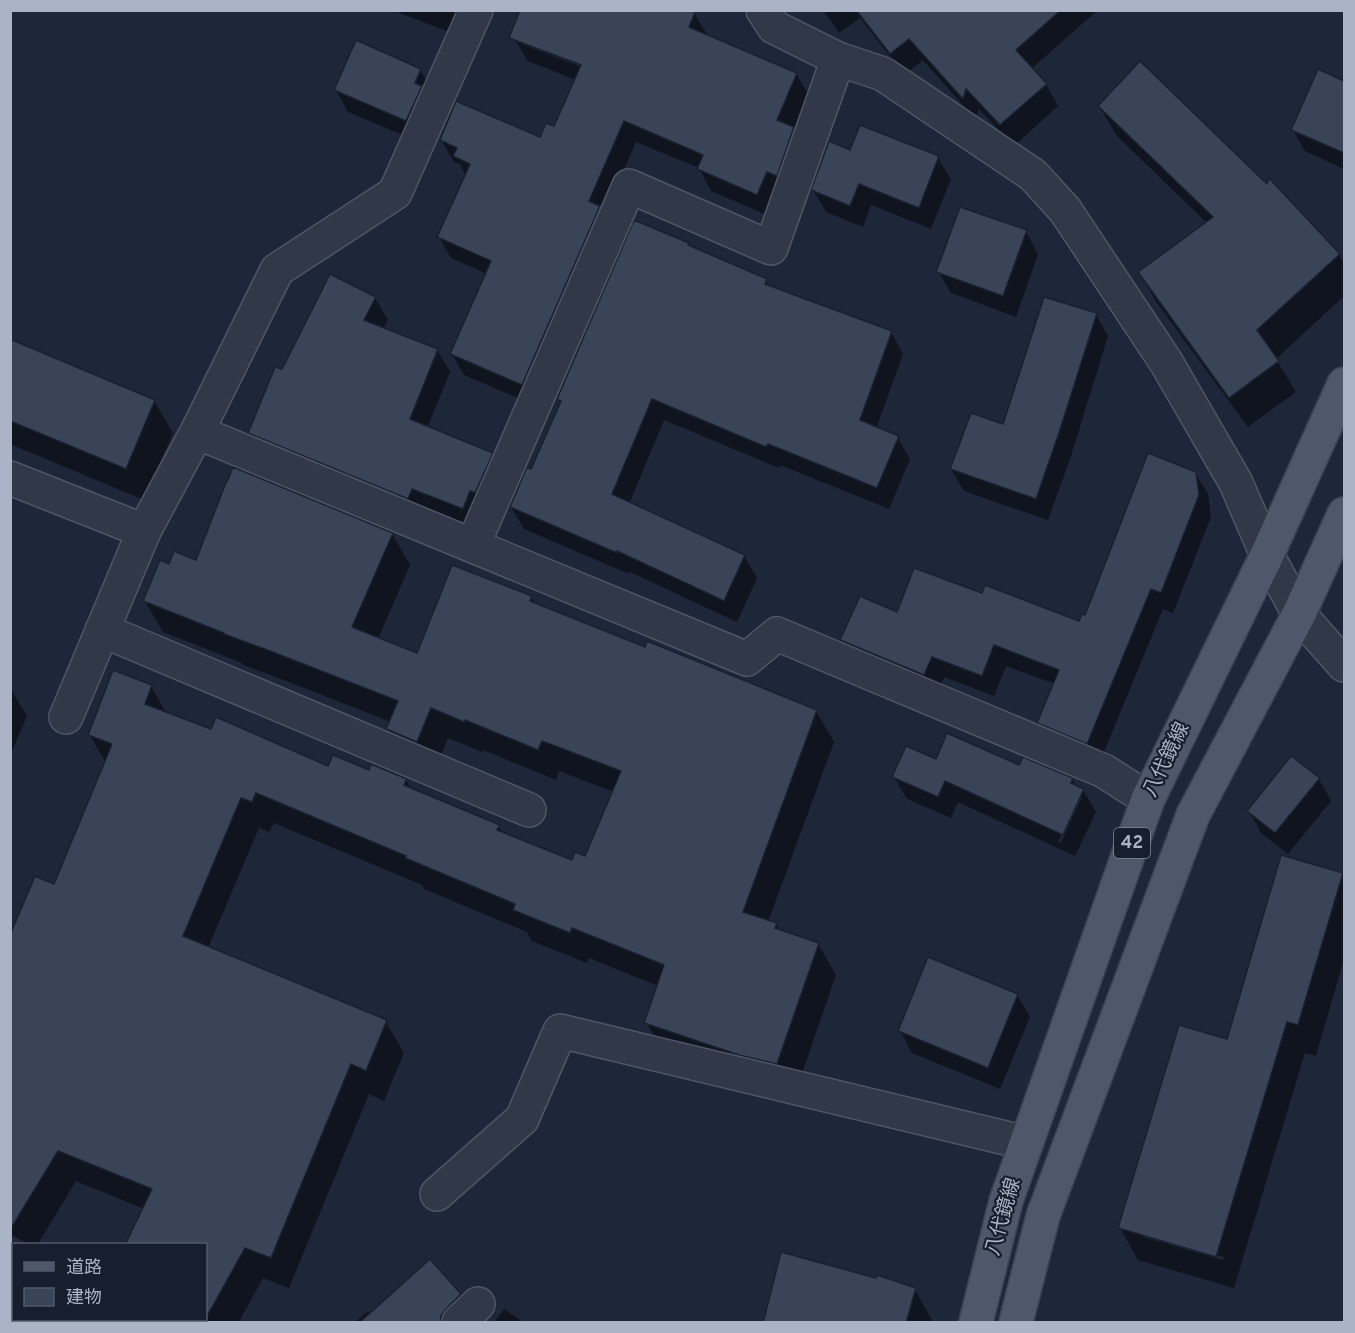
<svg xmlns="http://www.w3.org/2000/svg" width="1355" height="1333" viewBox="0 0 1355 1333" font-family="Overpass,'Noto Sans JP',sans-serif">
<style>
.shadow{fill:#0007;fill-rule:evenodd}
.building{fill:#394459;stroke:#19202f;stroke-width:1.5}
.lines{fill:none;stroke-linecap:round;stroke-linejoin:round}
.street-casing{stroke:#4f5667;stroke-width:36}
.primary-casing{stroke:#3b4252;stroke-width:36}
.street{stroke:#313949;stroke-width:33}
.primary{stroke:#4f576a;stroke-width:33}
.labels{text-anchor:middle;dominant-baseline:central;stroke-width:4.5;stroke-linejoin:round;paint-order:stroke}
.shield{fill:#171e2d;stroke:#7f8698;stroke-width:1.5}
.shield-label{font-size:18px;font-weight:bold;fill:#abb3c6}
.street-label{font-size:20px;fill:#abb3c6;stroke:#171e2d}
</style>
<rect width="100%" height="100%" fill="#1d2739"/>
<g class="shadow">
<path d="M 397,10 L 471,10 L 460,36 L 399,13 Z"/>
<path d="M 823,10 L 1098,10 L 1031,69 L 1046,84 L 1058,106 L 1014,146 L 979,109 L 975,119 L 923,60 L 904,75 L 860,18 L 839,33 Z"/>
<path d="M 694,13 L 707,34 L 706,36 L 796,74 L 809,95 L 794,129 L 805,150 L 769,216 L 711,191 L 699,168 L 636,142 L 604,216 L 534,405 L 464,375 L 452,354 L 487,274 L 451,258 L 439,237 L 466,176 L 460,164 L 454,162 L 441,140 L 541,139 L 555,128 L 576,80 L 528,61 L 515,40 ZM 526,43 L 588,66 L 587,69 L 526,46 Z"/>
<path d="M 420,70 L 433,92 L 419,142 L 348,112 L 336,90 Z"/>
<path d="M 1319,71 L 1344,82 L 1344,169 L 1305,151 L 1293,130 Z"/>
<path d="M 1099,106 L 1339,254 L 1344,264 L 1344,296 L 1276,359 L 1296,392 L 1248,427 L 1157,303 L 1140,273 L 1207,223 L 1117,136 Z"/>
<path d="M 860,127 L 938,158 L 951,179 L 931,229 L 871,205 L 863,227 L 826,212 L 813,190 L 851,152 Z"/>
<path d="M 1026,232 L 1038,254 L 1016,317 L 951,293 L 938,271 Z"/>
<path d="M 689,248 L 766,281 L 769,287 L 891,332 L 903,354 L 876,429 L 898,438 L 910,459 L 889,509 L 780,465 L 779,468 L 664,420 L 629,504 L 744,556 L 757,578 L 737,622 L 630,572 L 629,574 L 524,529 L 511,507 L 532,471 L 561,404 L 558,399 Z"/>
<path d="M 375,298 L 388,320 L 383,329 L 437,350 L 450,372 L 427,428 L 491,454 L 504,476 L 475,530 L 262,454 L 249,433 L 282,371 Z"/>
<path d="M 1096,315 L 1108,336 L 1071,456 L 1048,520 L 964,491 L 951,469 L 1004,426 Z"/>
<path d="M 10,341 L 154,401 L 173,433 L 144,500 L 10,444 Z"/>
<path d="M 1195,473 L 1208,494 L 1211,517 L 1173,613 L 1163,609 L 1099,764 L 1051,744 L 1039,723 L 1055,684 L 1006,666 L 994,696 L 944,677 L 936,696 L 854,661 L 842,640 L 898,614 L 982,595 L 1080,623 Z"/>
<path d="M 392,534 L 410,565 L 378,639 L 418,655 L 531,597 L 535,604 L 645,649 L 816,711 L 834,742 L 768,922 L 776,924 L 780,931 L 818,944 L 836,975 L 795,1094 L 664,1053 L 646,1022 L 658,986 L 589,958 L 587,963 L 532,941 L 527,932 L 424,889 L 422,885 L 274,823 L 269,832 L 259,828 L 208,948 L 386,1022 L 404,1053 L 384,1101 L 369,1094 L 289,1288 L 263,1278 L 239,1322 L 162,1322 L 163,1321 L 160,1320 L 206,1320 L 206,1244 L 144,1209 L 76,1181 L 38,1244 L 28,1244 L 10,1234 L 10,939 L 55,886 L 106,763 L 89,734 L 151,686 L 166,713 L 212,731 L 329,768 L 369,772 L 406,780 L 411,789 L 498,826 L 504,834 L 573,862 L 586,858 L 614,792 L 559,771 L 556,780 L 483,750 L 482,752 L 448,738 L 434,772 L 405,760 L 387,729 L 391,722 L 289,682 L 243,665 L 242,663 L 163,632 L 145,601 L 170,566 Z"/>
<path d="M 10,688 L 27,716 L 10,756 Z"/>
<path d="M 937,760 L 1020,767 L 1072,779 L 1076,786 L 1083,790 L 1096,812 L 1075,856 L 958,802 L 951,818 L 907,799 L 894,777 ZM 1079,797 L 1082,797 L 1061,843 L 1058,842 Z"/>
<path d="M 1319,779 L 1331,801 L 1288,854 L 1261,833 L 1249,811 Z"/>
<path d="M 1342,874 L 1344,879 L 1344,959 L 1316,1056 L 1305,1053 L 1234,1288 L 1138,1260 L 1120,1228 L 1228,1041 ZM 1143,1234 L 1224,1257 L 1223,1260 L 1143,1237 Z"/>
<path d="M 1017,995 L 1030,1017 L 1000,1089 L 912,1053 L 900,1031 Z"/>
<path d="M 915,1290 L 933,1322 L 764,1322 Z"/>
<path d="M 460,1295 L 473,1317 L 466,1322 L 355,1322 L 368,1311 L 371,1314 Z"/>
<path d="M 504,1309 L 523,1322 L 494,1322 Z"/>
</g>
<g class="building">
<path d="M 520,10 L 696,10 L 689,27 L 797,73 L 777,120 L 794,127 L 777,176 L 767,172 L 757,195 L 697,169 L 703,155 L 624,121 L 589,201 L 600,206 L 522,385 L 450,354 L 491,261 L 437,237 L 470,164 L 453,156 L 457,148 L 440,140 L 456,101 L 540,137 L 546,123 L 554,126 L 581,65 L 509,38 Z"/>
<path d="M 856,10 L 1061,10 L 1016,50 L 1047,84 L 1000,125 L 966,89 L 963,99 L 909,39 L 890,54 Z"/>
<path d="M 356,40 L 421,69 L 415,83 L 422,86 L 406,121 L 334,90 Z"/>
<path d="M 1140,61 L 1267,184 L 1269,178 L 1340,254 L 1257,330 L 1279,361 L 1229,398 L 1138,272 L 1213,217 L 1098,106 Z"/>
<path d="M 1318,69 L 1344,81 L 1344,153 L 1291,130 Z"/>
<path d="M 860,125 L 939,156 L 919,208 L 859,184 L 850,206 L 811,190 L 829,141 L 850,150 Z"/>
<path d="M 960,207 L 1027,230 L 1003,296 L 936,272 Z"/>
<path d="M 634,220 L 689,243 L 688,245 L 767,279 L 765,284 L 892,331 L 860,420 L 899,436 L 877,488 L 768,444 L 766,447 L 652,399 L 612,494 L 745,555 L 724,601 L 617,551 L 617,553 L 510,507 L 527,467 L 531,469 L 561,401 L 557,399 Z"/>
<path d="M 330,274 L 376,297 L 364,320 L 438,349 L 410,419 L 493,453 L 475,493 L 470,491 L 463,509 L 412,489 L 408,499 L 248,433 L 275,367 L 282,369 Z"/>
<path d="M 1044,297 L 1097,313 L 1059,433 L 1036,499 L 950,469 L 971,413 L 1003,424 Z"/>
<path d="M 10,339 L 155,400 L 126,469 L 10,421 Z"/>
<path d="M 1148,453 L 1196,472 L 1199,495 L 1161,593 L 1151,589 L 1087,744 L 1037,723 L 1059,670 L 994,645 L 982,676 L 932,657 L 924,675 L 840,640 L 860,596 L 897,612 L 914,568 L 982,593 L 985,585 L 1079,621 L 1082,614 L 1085,615 Z"/>
<path d="M 233,467 L 393,533 L 352,627 L 417,653 L 452,565 L 532,596 L 530,601 L 645,647 L 647,641 L 817,710 L 743,912 L 777,923 L 775,928 L 819,943 L 777,1064 L 739,1055 L 644,1023 L 664,965 L 572,928 L 570,933 L 513,910 L 515,904 L 405,858 L 406,856 L 256,793 L 252,802 L 241,798 L 183,936 L 387,1020 L 366,1071 L 351,1064 L 271,1258 L 245,1248 L 206,1318 L 206,1245 L 125,1245 L 152,1189 L 58,1151 L 10,1230 L 10,935 L 35,876 L 54,884 L 112,744 L 88,735 L 113,670 L 152,685 L 145,704 L 211,729 L 216,717 L 328,766 L 333,755 L 369,770 L 371,764 L 407,779 L 404,785 L 500,825 L 497,830 L 572,860 L 575,852 L 585,856 L 621,771 L 542,741 L 538,750 L 465,720 L 464,722 L 431,708 L 417,742 L 386,729 L 398,701 L 270,651 L 224,634 L 224,633 L 143,601 L 160,560 L 169,564 L 174,551 L 196,560 L 227,480 L 228,480 Z"/>
<path d="M 947,733 L 1019,765 L 1023,757 L 1073,778 L 1071,783 L 1084,789 L 1063,835 L 945,781 L 938,797 L 892,777 L 906,746 L 936,759 Z"/>
<path d="M 1291,756 L 1320,778 L 1275,833 L 1247,811 Z"/>
<path d="M 1281,855 L 1343,873 L 1298,1025 L 1287,1022 L 1216,1257 L 1118,1228 L 1179,1025 L 1227,1039 Z"/>
<path d="M 928,957 L 1018,994 L 988,1068 L 898,1031 Z"/>
<path d="M 781,1252 L 876,1278 L 877,1275 L 916,1288 L 906,1323 L 763,1323 Z"/>
<path d="M 430,1259 L 461,1294 L 446,1309 L 441,1316 L 441,1323 L 359,1323 Z"/>
</g>
<g class="lines">
<defs>
<g id="street">
<path d="M 763,10 L 774,27 L 838,59 L 883,74 L 1033,175 L 1065,210 L 1166,362 L 1236,483 L 1267,555 L 1299,614 L 1344,665"/>
<path d="M 197,432 L 747,659 L 777,634 L 1104,771 L 1148,799"/>
<path d="M 10,478 L 144,531"/>
<path d="M 473,545 L 629,186 L 771,248 L 838,59"/>
<path d="M 102,630 L 529,810"/>
<path d="M 66,717 L 144,531 L 197,432 L 277,270 L 395,193 L 476,10"/>
<path d="M 437,1194 L 522,1119 L 560,1031 L 1026,1143"/>
<path d="M 459,1322 L 478,1304"/>
</g>
<g id="primary">
<path d="M 976,1322 L 1006,1201 L 1148,799 L 1267,555 L 1344,384"/>
<path d="M 1016,1322 L 1043,1216 L 1193,815 L 1299,614 L 1344,514"/>
</g>
</defs>
<use href="#street" class="street-casing"/>
<use href="#primary" class="primary-casing"/>
<use href="#street" class="street"/>
<use href="#primary" class="primary"/>
</g>
<g class="labels">
<rect class="shield" x="1114" y="828" width="36" height="30" rx="4.5"/>
<g class="shield-label">
<text x="1132" y="843">42</text>
</g>
<g class="street-label">
<text transform="translate(1167 760) rotate(-64)">八代鏡線</text>
<text transform="translate(1004 1217) rotate(-74)">八代鏡線</text>
</g>
</g>
<rect width="1355" height="1333" fill="none" stroke="#abb3c6" stroke-width="24"/>
<rect x="12" y="1243" width="195" height="78" fill="#171e2d" stroke="#525a6a" stroke-width="1.5"/>
<rect x="24" y="1262" width="30" height="9" fill="#4f576a" stroke="#525a6a" stroke-width="1.5"/>
<text x="66" y="1273" font-size="18" fill="#abb3c6">道路</text>
<rect x="24" y="1288" width="30" height="18" fill="#394459" stroke="#525a6a" stroke-width="1.5"/>
<text x="66" y="1303" font-size="18" fill="#abb3c6">建物</text>
</svg>
